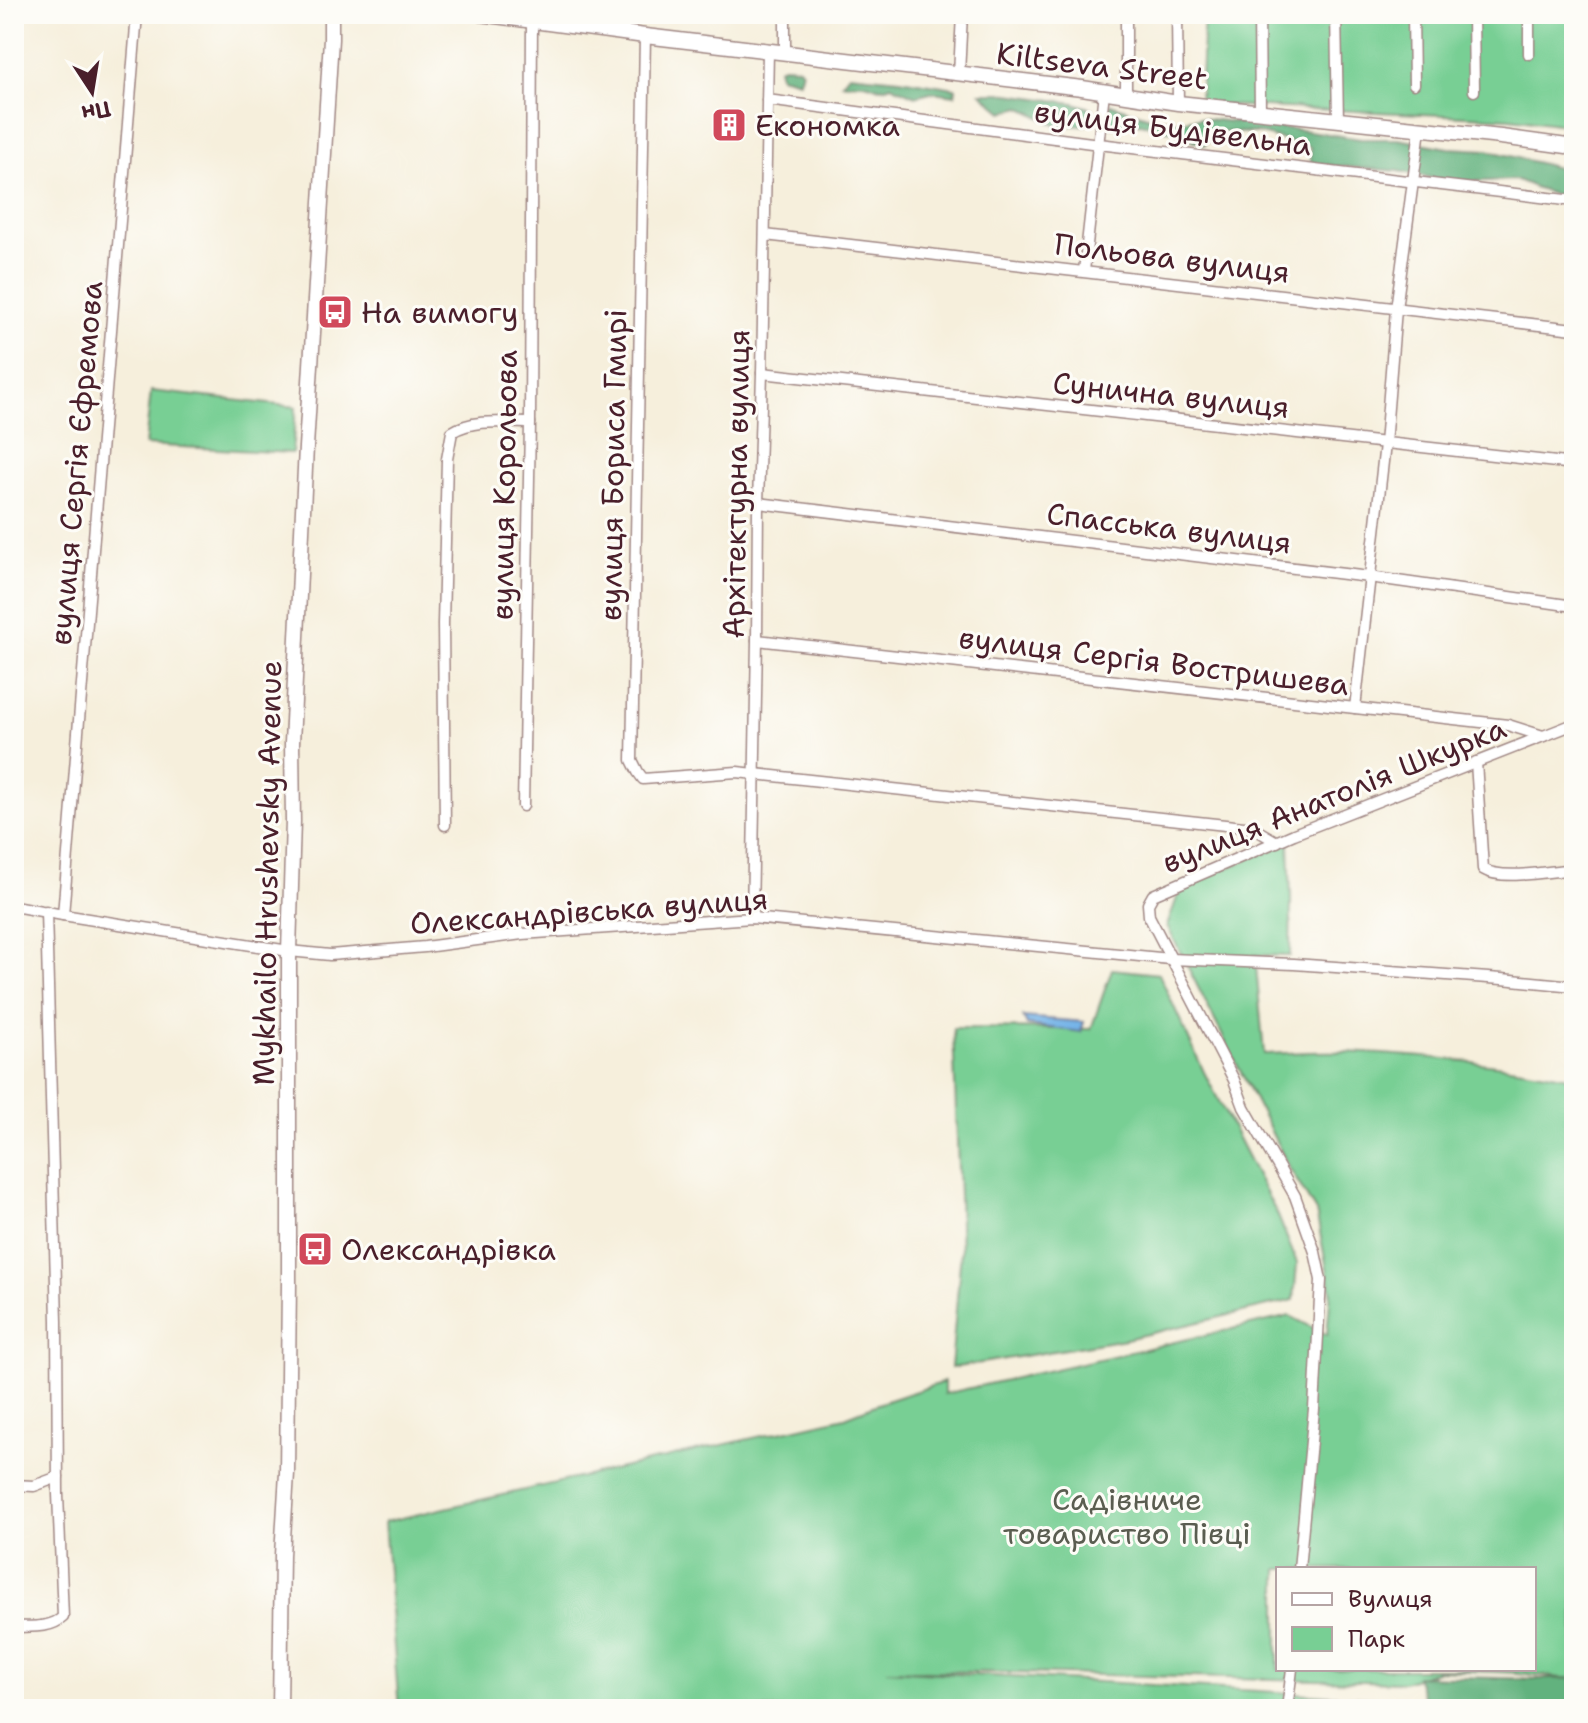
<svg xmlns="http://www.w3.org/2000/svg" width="1588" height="1723" viewBox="0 0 1588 1723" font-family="'Shantell Sans',sans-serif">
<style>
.green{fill:#78cf94;stroke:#617760;stroke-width:2;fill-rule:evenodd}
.forest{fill:#62b27e;stroke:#566854;stroke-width:2}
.water{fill:#75b4e8;stroke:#606a8a;stroke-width:2}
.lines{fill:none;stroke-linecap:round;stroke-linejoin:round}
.street-casing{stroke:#a08784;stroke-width:13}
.secondary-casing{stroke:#a08784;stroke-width:17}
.street{stroke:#fff;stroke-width:10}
.secondary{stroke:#fff;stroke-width:14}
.labels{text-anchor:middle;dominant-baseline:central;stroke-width:6;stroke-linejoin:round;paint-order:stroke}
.street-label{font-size:30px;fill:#4a1f2b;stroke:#fdfcf7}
.poi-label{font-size:30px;fill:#4a1f2b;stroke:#fdfcf7;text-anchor:start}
.park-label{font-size:30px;fill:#5a5d50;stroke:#fdfcf7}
</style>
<rect width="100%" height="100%" fill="#fdfcf7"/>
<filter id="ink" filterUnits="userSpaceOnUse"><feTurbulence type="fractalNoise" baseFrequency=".0125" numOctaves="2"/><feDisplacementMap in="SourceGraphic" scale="16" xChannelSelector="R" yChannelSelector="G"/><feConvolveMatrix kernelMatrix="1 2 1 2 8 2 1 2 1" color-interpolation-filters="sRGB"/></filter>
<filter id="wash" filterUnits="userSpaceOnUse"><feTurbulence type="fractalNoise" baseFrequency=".006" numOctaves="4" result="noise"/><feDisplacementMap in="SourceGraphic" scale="32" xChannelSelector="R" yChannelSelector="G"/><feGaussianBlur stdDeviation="1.8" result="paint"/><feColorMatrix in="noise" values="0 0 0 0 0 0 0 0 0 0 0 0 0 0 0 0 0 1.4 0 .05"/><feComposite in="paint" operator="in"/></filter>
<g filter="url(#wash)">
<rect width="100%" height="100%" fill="#f6efdc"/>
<g class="green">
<path d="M 1204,14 L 1574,14 L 1574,126 L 1510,118 L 1200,104 Z"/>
<path d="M 151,391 L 296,407 L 292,453 L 145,445 Z"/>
<path d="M 1289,843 L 1291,901 L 1290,956 L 1255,955 L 1264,1054 C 1290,1053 1317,1051 1343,1052 C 1420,1055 1498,1063 1574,1078 L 1574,1678 L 1561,1678 L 1519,1673 L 1439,1670 L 1404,1682 L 887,1670 L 1574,1709 L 399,1709 L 384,1522 L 845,1417 L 883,1402 L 944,1382 L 944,1394 L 1290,1316 L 1327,1335 L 1331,1289 L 1316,1212 L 1290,1169 L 1167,926 L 1178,895 L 1192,882 ZM 1278,1569 L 1534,1569 L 1534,1669 L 1278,1669 Z"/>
<path d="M 1112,969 L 1159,974 L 1204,1072 L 1278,1216 L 1297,1263 L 1294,1300 L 1126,1339 L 951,1368 L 961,1251 L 953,1028 L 1091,1029 Z"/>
</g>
<g class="forest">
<path d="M 783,66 L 799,67 L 802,71 L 799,81 L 780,76 L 778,68 Z"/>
<path d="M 849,74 L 900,79 L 956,88 L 955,95 L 931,92 L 915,96 L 891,85 C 876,92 877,84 863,83 C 856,82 850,85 842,83 Z"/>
<path d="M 981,93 L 1001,93 L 1074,103 L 1093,109 L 1087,125 L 1057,126 L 1021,107 L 1003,112 Z"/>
<path d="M 1110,104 L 1150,117 L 1179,121 L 1200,118 L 1309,131 L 1361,139 L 1398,139 L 1449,148 L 1487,150 L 1574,172 L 1574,197 L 1554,195 L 1517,180 L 1452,182 L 1398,171 L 1311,164 L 1310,147 L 1257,133 L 1219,132 L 1204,145 L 1178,133 L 1140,123 L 1106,127 Z"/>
<path d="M 1416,1676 L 1543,1679 L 1574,1678 L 1574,1709 L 1427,1709 Z"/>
</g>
<path class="water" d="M 1023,1017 L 1084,1022 L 1081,1032 L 1027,1025 Z"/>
</g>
<g filter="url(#ink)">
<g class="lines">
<defs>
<g id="street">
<path d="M 1126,14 L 1126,96"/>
<path d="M 1177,14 L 1178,103"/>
<path d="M 1259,14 L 1260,111"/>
<path d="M 1336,14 L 1338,121"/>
<path d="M 1413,14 L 1414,84"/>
<path d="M 1473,14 L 1474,91"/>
<path d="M 1529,14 L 1529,54"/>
<path d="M 611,31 L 615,14"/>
<path d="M 645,36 L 632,760 L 638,772 L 643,779 L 737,772 L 1253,828 L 1277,842"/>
<path d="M 785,52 L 785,14"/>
<path d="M 959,74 L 962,14"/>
<path d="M 767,100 L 1099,144 L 1574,201"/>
<path d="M 765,235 L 1574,329"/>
<path d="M 1084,271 L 1104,92"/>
<path d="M 762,373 L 1574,464"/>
<path d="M 758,503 L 1369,577 L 1574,606"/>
<path d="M 757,640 L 1355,708 L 1508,725 L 1543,736"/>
<path d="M 1355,708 L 1385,444 L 1396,309 L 1420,129"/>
<path d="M 1476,762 L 1483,869 C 1501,881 1551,871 1574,869"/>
<path d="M 523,806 L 530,423 L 532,21"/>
<path d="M 445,825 L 443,624 L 447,459 L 452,432 C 475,418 504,423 530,423"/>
<path d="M 14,906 L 63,915 L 289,951 L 330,955 L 425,947 L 522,934 L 752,918 L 1170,959 L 1294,964 L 1502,979 L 1574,986"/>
<path d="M 63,915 L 137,14"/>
<path d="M 752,918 L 757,640 L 758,503 L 762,373 L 768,51"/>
<path d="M 14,1485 L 34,1486 L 58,1477"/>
<path d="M 1299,1569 L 1314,1409 L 1321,1280 L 1315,1252 L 1295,1196 L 1244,1107 L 1234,1080 L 1149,916 L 1148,904 L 1153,895 L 1294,834 L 1574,724"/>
<path d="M 14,1627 C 30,1626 50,1629 63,1617 L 58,1494 L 57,1321 L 46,911"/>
<path d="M 1287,1709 L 1292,1669"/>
</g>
<g id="secondary">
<path d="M 480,14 L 645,36 L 1082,88 L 1178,103 L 1501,137 L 1574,147"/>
<path d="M 280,1709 L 282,1555 L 287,1473 L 289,1282 L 289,951 L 293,821 L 292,743 L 306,447 L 331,39 L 331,14"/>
</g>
</defs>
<use href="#street" class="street-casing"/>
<use href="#secondary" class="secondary-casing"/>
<use href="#street" class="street"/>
<use href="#secondary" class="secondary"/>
</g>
</g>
<defs>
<symbol id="building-square" viewBox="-11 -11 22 22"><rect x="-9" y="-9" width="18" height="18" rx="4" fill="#d1495b" stroke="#fdfcf7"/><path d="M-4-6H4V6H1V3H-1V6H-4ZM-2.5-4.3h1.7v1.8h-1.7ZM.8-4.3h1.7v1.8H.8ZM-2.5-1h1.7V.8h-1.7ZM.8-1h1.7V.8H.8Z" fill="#fff"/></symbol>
<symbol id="bus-square" viewBox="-11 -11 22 22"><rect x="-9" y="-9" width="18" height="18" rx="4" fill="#d1495b" stroke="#fdfcf7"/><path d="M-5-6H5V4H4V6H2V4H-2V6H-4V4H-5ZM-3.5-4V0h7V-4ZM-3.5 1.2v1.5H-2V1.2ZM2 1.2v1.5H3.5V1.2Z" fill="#fff"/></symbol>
</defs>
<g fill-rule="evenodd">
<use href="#building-square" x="709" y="105" width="40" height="40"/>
<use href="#bus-square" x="315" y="292" width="40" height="40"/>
<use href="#bus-square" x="295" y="1229" width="40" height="40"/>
</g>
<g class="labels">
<g class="street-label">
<text transform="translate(1102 66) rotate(7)">Kiltseva Street</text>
<text transform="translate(1173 128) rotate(7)">вулиця Будівельна</text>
<text transform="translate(1172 258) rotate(7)">Польова вулиця</text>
<text transform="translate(1171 395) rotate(6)">Сунична вулиця</text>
<text transform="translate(76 463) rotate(-85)">вулиця Сергія Єфремова</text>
<text transform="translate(613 465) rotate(-89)">вулиця Бориса Гмирі</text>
<text transform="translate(736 484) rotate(-89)">Архітектурна вулиця</text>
<text transform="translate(504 485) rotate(-89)">вулиця Корольова</text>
<text transform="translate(1169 528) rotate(7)">Спасська вулиця</text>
<text transform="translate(1154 661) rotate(7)">вулиця Сергія Востришева</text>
<text transform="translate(1334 795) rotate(-22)">вулиця Анатолія Шкурка</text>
<text transform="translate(267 873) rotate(-89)">Mykhailo Hrushevsky Avenue</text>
<text transform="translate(589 911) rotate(-4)">Олександрівська вулиця</text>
</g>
<g class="poi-label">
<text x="755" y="125">Економка</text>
<text x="361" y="312">На вимогу</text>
<text x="341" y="1249">Олександрівка</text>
</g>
<g class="park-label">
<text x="1127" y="1499">Садівниче<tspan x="1127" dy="34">товариство Півці</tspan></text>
</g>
</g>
<rect width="1588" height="1723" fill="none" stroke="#fdfcf7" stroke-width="48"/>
<rect x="1276" y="1567" width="260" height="104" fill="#fdfcf7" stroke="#b5a4a5" stroke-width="2"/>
<rect x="1292" y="1593" width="40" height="12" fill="#ffffff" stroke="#b5a4a5" stroke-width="2"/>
<text x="1348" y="1607" font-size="24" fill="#4a1f2b">Вулиця</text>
<rect x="1292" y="1627" width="40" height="24" fill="#78cf94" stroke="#b5a4a5" stroke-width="2"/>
<text x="1348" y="1647" font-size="24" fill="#4a1f2b">Парк</text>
<g transform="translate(92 92) rotate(168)" stroke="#fdfcf7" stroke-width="6" paint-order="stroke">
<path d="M0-6L14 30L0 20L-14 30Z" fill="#4a1f2b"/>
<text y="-12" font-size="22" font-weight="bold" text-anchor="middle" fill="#4a1f2b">Пн</text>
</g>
</svg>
